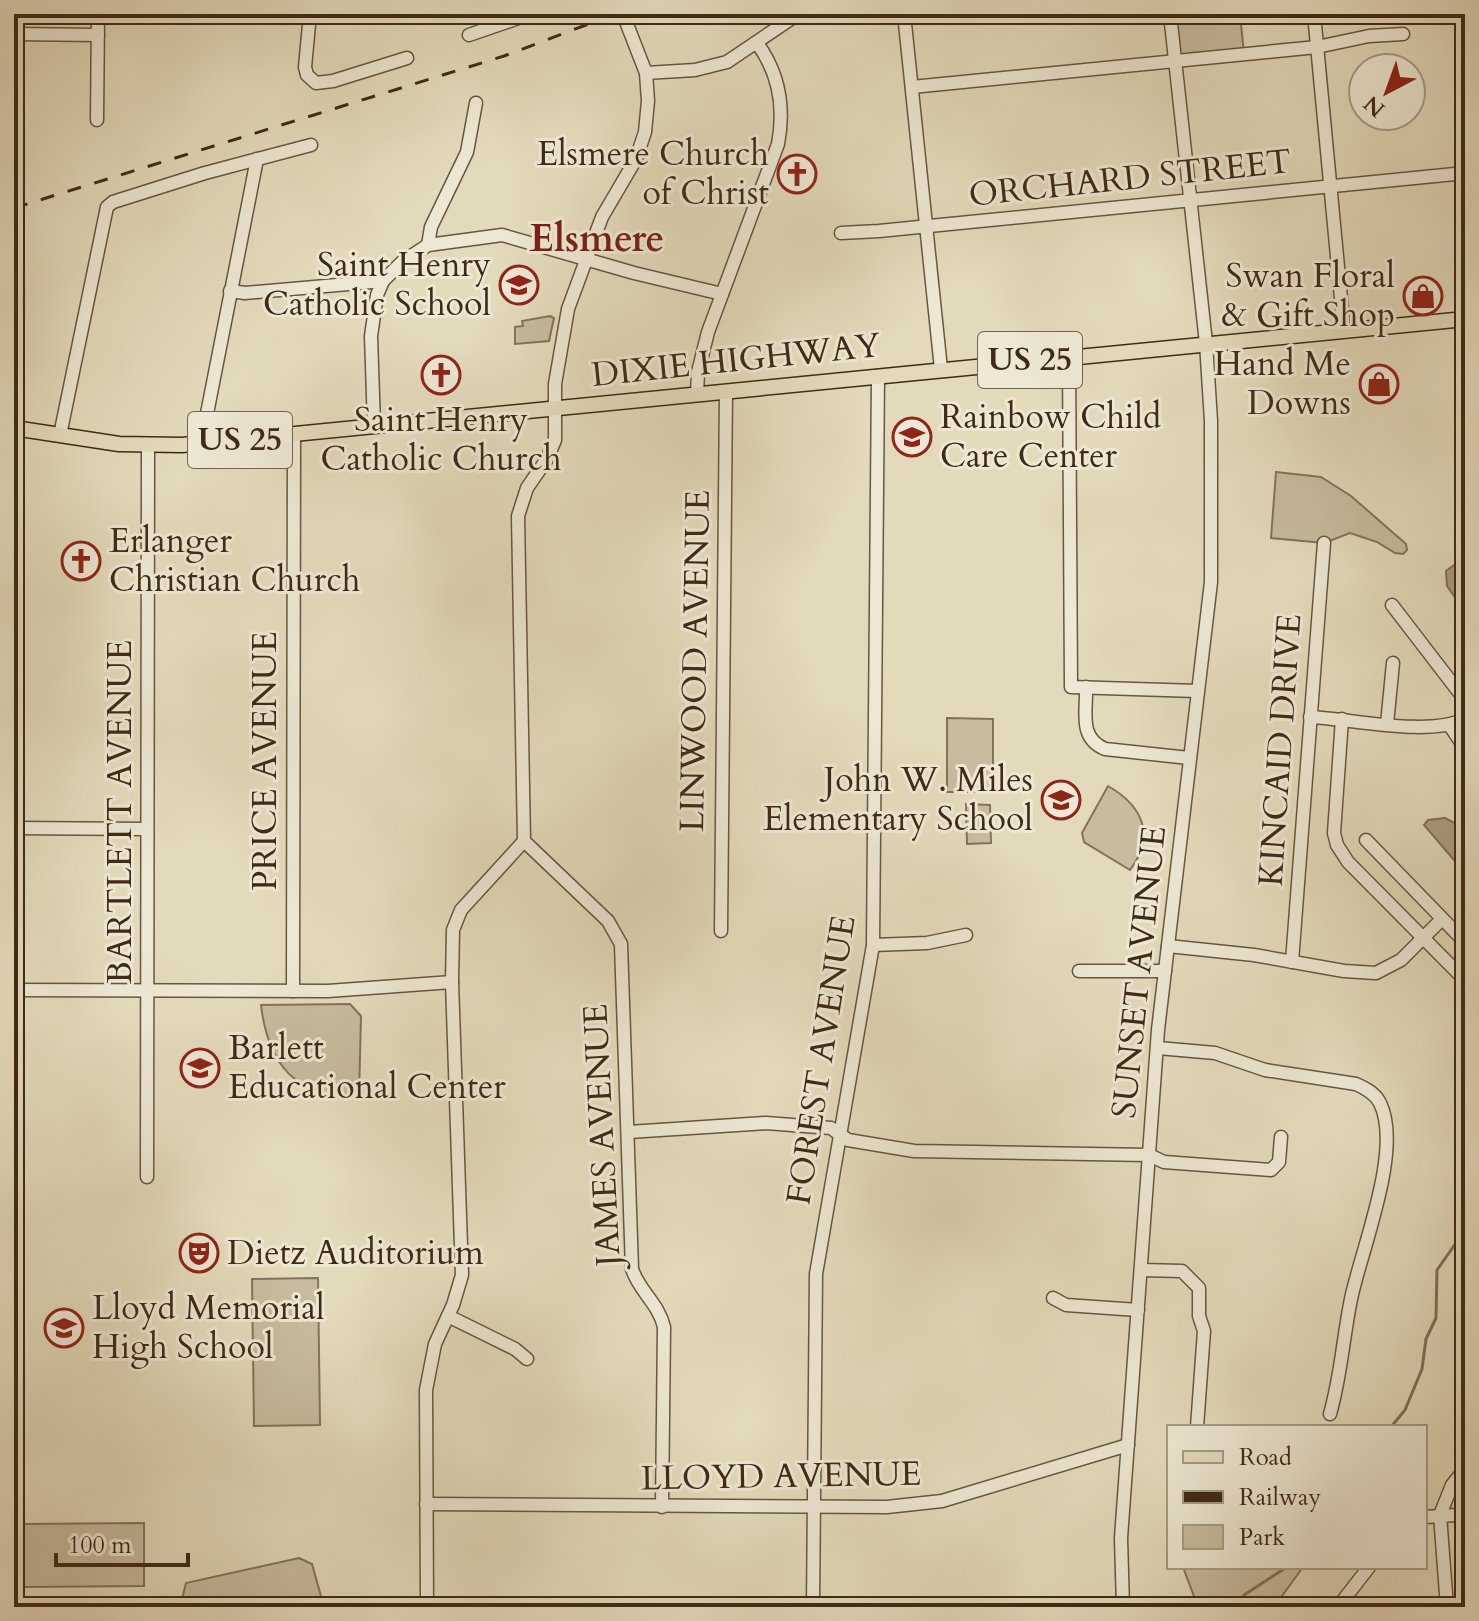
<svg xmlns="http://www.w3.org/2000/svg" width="1479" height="1621" viewBox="0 0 1479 1621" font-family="Cardo,serif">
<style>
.green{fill:#c7bc9f;stroke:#83735b;stroke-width:2}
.water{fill:#ab9e83;stroke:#807058;stroke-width:2}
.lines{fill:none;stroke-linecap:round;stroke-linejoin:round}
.stream{stroke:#807058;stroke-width:3}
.minor-casing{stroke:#685640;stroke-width:15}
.major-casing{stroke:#3f2a17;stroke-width:17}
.minor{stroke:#ede7d3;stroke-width:12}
.major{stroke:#e3dabb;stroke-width:14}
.rail{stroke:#3f2a17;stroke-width:3;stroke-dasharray:14 14;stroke-linecap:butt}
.labels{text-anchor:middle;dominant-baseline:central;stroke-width:6;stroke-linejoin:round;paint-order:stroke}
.shield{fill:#ede7d3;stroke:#73634f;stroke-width:2}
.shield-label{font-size:32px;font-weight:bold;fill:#3f2a17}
.poi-label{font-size:34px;fill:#3f2a17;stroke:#ede7d3;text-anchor:end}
.street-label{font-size:34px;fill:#3f2a17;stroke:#ede7d3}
.quarter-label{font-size:38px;font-weight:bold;fill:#7a1f14;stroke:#ede7d3}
</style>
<rect width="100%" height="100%" fill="#e3dabb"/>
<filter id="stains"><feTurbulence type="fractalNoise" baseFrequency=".0025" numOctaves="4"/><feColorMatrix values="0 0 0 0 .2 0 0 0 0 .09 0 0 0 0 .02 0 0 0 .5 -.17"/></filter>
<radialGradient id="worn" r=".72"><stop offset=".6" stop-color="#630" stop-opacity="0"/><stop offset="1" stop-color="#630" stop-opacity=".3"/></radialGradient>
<g class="green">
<path d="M 1170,14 L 1240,14 L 1244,54 L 1175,61 Z"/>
<path d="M 550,316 L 554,318 L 549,341 L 515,344 L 515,327 L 523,326 L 522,321 Z"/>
<path d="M 1276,472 L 1321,477 L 1351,496 L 1406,544 L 1407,550 L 1403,554 L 1395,553 L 1377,542 L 1350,533 L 1324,543 L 1271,538 Z"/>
<path d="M 947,718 L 993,719 L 993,792 L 947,792 Z"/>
<path d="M 1108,786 C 1143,806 1156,836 1130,870 L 1084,842 L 1082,833 Z"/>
<path d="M 966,804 L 990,805 L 991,843 L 967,844 Z"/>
<path d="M 350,1004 L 361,1016 L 359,1097 C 296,1098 268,1065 261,1005 Z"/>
<path d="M 318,1278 L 320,1425 L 254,1426 L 252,1279 Z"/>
<path d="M 144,1523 L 144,1586 L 24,1587 L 23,1524 Z"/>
<path d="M 299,1558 L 312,1564 L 324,1607 L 180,1607 L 186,1583 Z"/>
<path d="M 1183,1567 L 1303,1567 L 1274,1607 L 1198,1607 Z"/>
</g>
<g class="water">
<path d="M 1461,560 L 1465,561 L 1465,612 L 1447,586 L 1446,571 Z"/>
<path d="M 1445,818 L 1455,823 L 1465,832 L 1465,873 L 1424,825 L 1428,820 Z"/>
</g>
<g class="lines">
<g class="stream">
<path d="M 1391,1427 L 1405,1410 L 1422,1369 L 1426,1339 L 1436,1318 L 1437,1270 L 1465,1230"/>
<path d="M 1238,1607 L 1244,1595 L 1287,1567"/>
</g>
<defs>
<g id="minor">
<path d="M 310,14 L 305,67 L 307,75 L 316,83 L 333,81 L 407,58"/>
<path d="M 904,14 L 941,369"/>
<path d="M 1314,14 L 1344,330"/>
<path d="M 14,34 L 98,35"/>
<path d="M 469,35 L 530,14"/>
<path d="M 646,73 L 695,70 L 727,62 L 798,14"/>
<path d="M 912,87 L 1317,47 L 1369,36 L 1403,34"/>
<path d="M 97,120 L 98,14"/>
<path d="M 841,233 L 879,231 L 1465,173"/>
<path d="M 428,245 L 431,227 L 467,152 L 476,103"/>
<path d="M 230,291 L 245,293 L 383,281"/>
<path d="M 1069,356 L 1071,687 L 1197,691"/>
<path d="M 697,394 L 698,372 L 708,332 L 778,144 C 785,107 779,73 757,43"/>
<path d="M 374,426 L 371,336 L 377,295 L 383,281 L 402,262 L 428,245 L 502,235 L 634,273 L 722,294"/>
<path d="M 60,435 L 107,207 L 113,202 L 205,173 L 311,145"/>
<path d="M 201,444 L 257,159"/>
<path d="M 1392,605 L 1465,700"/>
<path d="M 1086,687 C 1087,711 1078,738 1105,749 L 1189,758"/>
<path d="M 1310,717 C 1354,719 1427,737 1465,719"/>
<path d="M 1342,719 L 1334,833 L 1337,845 L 1348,862 L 1465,980"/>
<path d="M 1387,724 L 1393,663"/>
<path d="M 1450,726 L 1465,748"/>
<path d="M 14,828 L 146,829"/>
<path d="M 1366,840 L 1465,942"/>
<path d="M 524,841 L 608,921 L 621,944 L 632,1269 C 639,1291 659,1304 664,1327 L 662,1507"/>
<path d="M 721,931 L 726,391"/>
<path d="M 873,945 L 927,943 L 966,935"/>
<path d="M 1168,946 L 1254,955 L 1344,971 L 1376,973 L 1401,960 L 1441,920"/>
<path d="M 1292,962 L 1324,543"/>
<path d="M 1079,971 L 1165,971"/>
<path d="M 14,990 L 328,991 L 452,982"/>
<path d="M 293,991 L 294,434"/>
<path d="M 1158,1048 L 1215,1053 L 1265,1070 L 1356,1084 C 1365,1088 1375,1093 1380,1103 C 1403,1150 1361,1250 1351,1299 C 1343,1338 1341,1376 1330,1414"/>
<path d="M 1462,1062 L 1465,1056"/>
<path d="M 629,1132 L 766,1123 L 831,1128 L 848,1140 L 914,1151 L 1149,1155 L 1164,1162 L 1271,1170 L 1279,1162 L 1281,1137"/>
<path d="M 147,1177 L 148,446"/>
<path d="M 1141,1270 L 1182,1271 L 1199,1288 L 1199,1316 L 1204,1331 L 1197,1427"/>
<path d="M 1053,1298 L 1066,1305 L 1138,1310"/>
<path d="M 448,1316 L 515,1349 L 527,1359"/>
<path d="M 426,1504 L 887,1507 L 942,1501 L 1128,1445"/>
<path d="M 1425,1517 L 1456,1515 L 1465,1517"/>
<path d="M 427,1607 L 426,1390 L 435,1344 L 453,1305 L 462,1275 L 452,982 L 453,930 L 461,910 L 524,841 L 518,516 L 527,488 L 547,459 L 555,440 L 555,384 L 568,309 L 602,217 L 636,159 L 645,132 L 648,101 L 646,73 L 623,14"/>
<path d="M 813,1607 L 816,1274 L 873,945 L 878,376"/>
<path d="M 1123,1607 L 1121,1538 L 1158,1030 L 1211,582 L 1211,421 L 1206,343 L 1170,14"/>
<path d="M 1338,1607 L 1369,1567"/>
<path d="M 1447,1607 L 1440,1515 L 1452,1485 L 1465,1469"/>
</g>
<path id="major" d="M 14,428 L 119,444 L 182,445 L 1465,319"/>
</defs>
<use href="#minor" class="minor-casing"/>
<use href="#major" class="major-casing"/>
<use href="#minor" class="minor"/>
<use href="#major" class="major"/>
<path class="rail" d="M 14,208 L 504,56 L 615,14"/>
</g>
<defs>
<symbol id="church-ring" viewBox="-11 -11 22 22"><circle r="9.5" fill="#ede7d3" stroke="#8f2418" stroke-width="1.5"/><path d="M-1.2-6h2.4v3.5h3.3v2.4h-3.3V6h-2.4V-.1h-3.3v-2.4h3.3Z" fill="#8f2418"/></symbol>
<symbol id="school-ring" viewBox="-11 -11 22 22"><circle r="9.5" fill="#ede7d3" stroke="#8f2418" stroke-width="1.5"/><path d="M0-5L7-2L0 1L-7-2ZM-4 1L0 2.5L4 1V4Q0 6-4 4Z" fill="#8f2418"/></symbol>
<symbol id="shop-ring" viewBox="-11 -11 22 22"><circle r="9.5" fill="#ede7d3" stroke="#8f2418" stroke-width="1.5"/><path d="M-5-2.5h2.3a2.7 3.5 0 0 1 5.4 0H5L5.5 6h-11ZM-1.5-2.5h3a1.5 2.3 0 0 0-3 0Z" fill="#8f2418"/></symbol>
<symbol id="theatre-ring" viewBox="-11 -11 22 22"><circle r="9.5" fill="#ede7d3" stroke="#8f2418" stroke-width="1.5"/><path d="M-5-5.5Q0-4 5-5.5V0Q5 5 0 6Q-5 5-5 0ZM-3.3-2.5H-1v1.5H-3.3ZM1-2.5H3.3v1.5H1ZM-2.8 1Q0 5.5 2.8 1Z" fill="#8f2418"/></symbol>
</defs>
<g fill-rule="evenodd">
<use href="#church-ring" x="775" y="152" width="44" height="44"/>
<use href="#school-ring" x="497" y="263" width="44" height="44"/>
<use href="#shop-ring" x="1401" y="274" width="44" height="44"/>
<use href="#church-ring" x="419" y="353" width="44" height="44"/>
<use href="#shop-ring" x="1357" y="362" width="44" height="44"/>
<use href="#school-ring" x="890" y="415" width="44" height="44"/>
<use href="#church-ring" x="59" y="539" width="44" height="44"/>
<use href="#school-ring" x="1039" y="778" width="44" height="44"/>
<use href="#school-ring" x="178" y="1046" width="44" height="44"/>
<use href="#theatre-ring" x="177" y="1231" width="44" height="44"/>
<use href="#school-ring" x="42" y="1306" width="44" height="44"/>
</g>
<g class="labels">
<g class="shield">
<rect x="978" y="332" width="104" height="56" rx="6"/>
<rect x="188" y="412" width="104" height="56" rx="6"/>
</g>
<g class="shield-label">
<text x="1030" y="360">US 25</text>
<text x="240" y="440">US 25</text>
</g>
<g class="poi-label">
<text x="769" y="154">Elsmere Church<tspan x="769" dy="39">of Christ</tspan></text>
<text x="491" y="265">Saint Henry<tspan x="491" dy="39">Catholic School</tspan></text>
<text x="1395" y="276">Swan Floral<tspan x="1395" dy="39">&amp; Gift Shop</tspan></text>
<text x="1351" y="364">Hand Me<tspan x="1351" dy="39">Downs</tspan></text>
<text x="940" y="417" text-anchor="start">Rainbow Child<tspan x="940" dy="39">Care Center</tspan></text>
<text x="441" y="420" text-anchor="middle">Saint Henry<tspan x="441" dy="39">Catholic Church</tspan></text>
<text x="109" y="541" text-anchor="start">Erlanger<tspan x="109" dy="39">Christian Church</tspan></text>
<text x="1033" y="780">John W. Miles<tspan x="1033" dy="39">Elementary School</tspan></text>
<text x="228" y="1048" text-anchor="start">Barlett<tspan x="228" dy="39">Educational Center</tspan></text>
<text x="227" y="1253" text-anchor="start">Dietz Auditorium</text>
<text x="92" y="1308" text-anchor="start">Lloyd Memorial<tspan x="92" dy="39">High School</tspan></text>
</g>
<g class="street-label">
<text transform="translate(1130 178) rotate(-6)">ORCHARD STREET</text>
<text transform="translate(736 360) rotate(-6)">DIXIE HIGHWAY</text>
<text transform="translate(695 661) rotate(-89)">LINWOOD AVENUE</text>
<text transform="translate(1280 750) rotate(-86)">KINCAID DRIVE</text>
<text transform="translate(265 761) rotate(-90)">PRICE AVENUE</text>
<text transform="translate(120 812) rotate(-90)">BARTLETT AVENUE</text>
<text transform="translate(1139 972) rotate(-84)">SUNSET AVENUE</text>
<text transform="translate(821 1060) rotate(-81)">FOREST AVENUE</text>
<text transform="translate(602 1135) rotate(-93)">JAMES AVENUE</text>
<text transform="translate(781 1476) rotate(-1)">LLOYD AVENUE</text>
</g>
<g class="quarter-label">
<text x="597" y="239">Elsmere</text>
</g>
</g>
<rect width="1479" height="1621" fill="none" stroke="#e3dabb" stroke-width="48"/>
<rect x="16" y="16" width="1447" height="1589" fill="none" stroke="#3f2a17" stroke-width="4"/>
<rect x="24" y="24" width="1431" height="1573" fill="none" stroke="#3f2a17" stroke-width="2"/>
<rect x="1167" y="1425" width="260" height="144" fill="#ede7d3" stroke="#a79b88" stroke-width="2"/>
<rect x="1183" y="1451" width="40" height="12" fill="#e3dabb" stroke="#a79b88" stroke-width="2"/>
<text x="1239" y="1465" font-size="24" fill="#3f2a17">Road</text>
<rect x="1183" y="1491" width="40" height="12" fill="#3f2a17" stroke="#a79b88" stroke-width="2"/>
<text x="1239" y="1505" font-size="24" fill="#3f2a17">Railway</text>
<rect x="1183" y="1525" width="40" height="24" fill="#c7bc9f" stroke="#a79b88" stroke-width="2"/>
<text x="1239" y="1545" font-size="24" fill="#3f2a17">Park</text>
<g transform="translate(1387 92) rotate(221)"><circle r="38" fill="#ede7d3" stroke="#a79b88" stroke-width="2"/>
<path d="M0-6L14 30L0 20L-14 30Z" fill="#8f2418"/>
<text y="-12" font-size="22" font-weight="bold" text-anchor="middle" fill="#3f2a17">N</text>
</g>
<path d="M56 1553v12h132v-12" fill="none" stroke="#3f2a17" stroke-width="4"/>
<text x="68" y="1553" font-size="24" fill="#3f2a17" stroke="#ede7d3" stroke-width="6" paint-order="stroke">100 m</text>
<rect width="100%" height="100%" filter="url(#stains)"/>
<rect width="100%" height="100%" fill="url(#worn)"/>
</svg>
